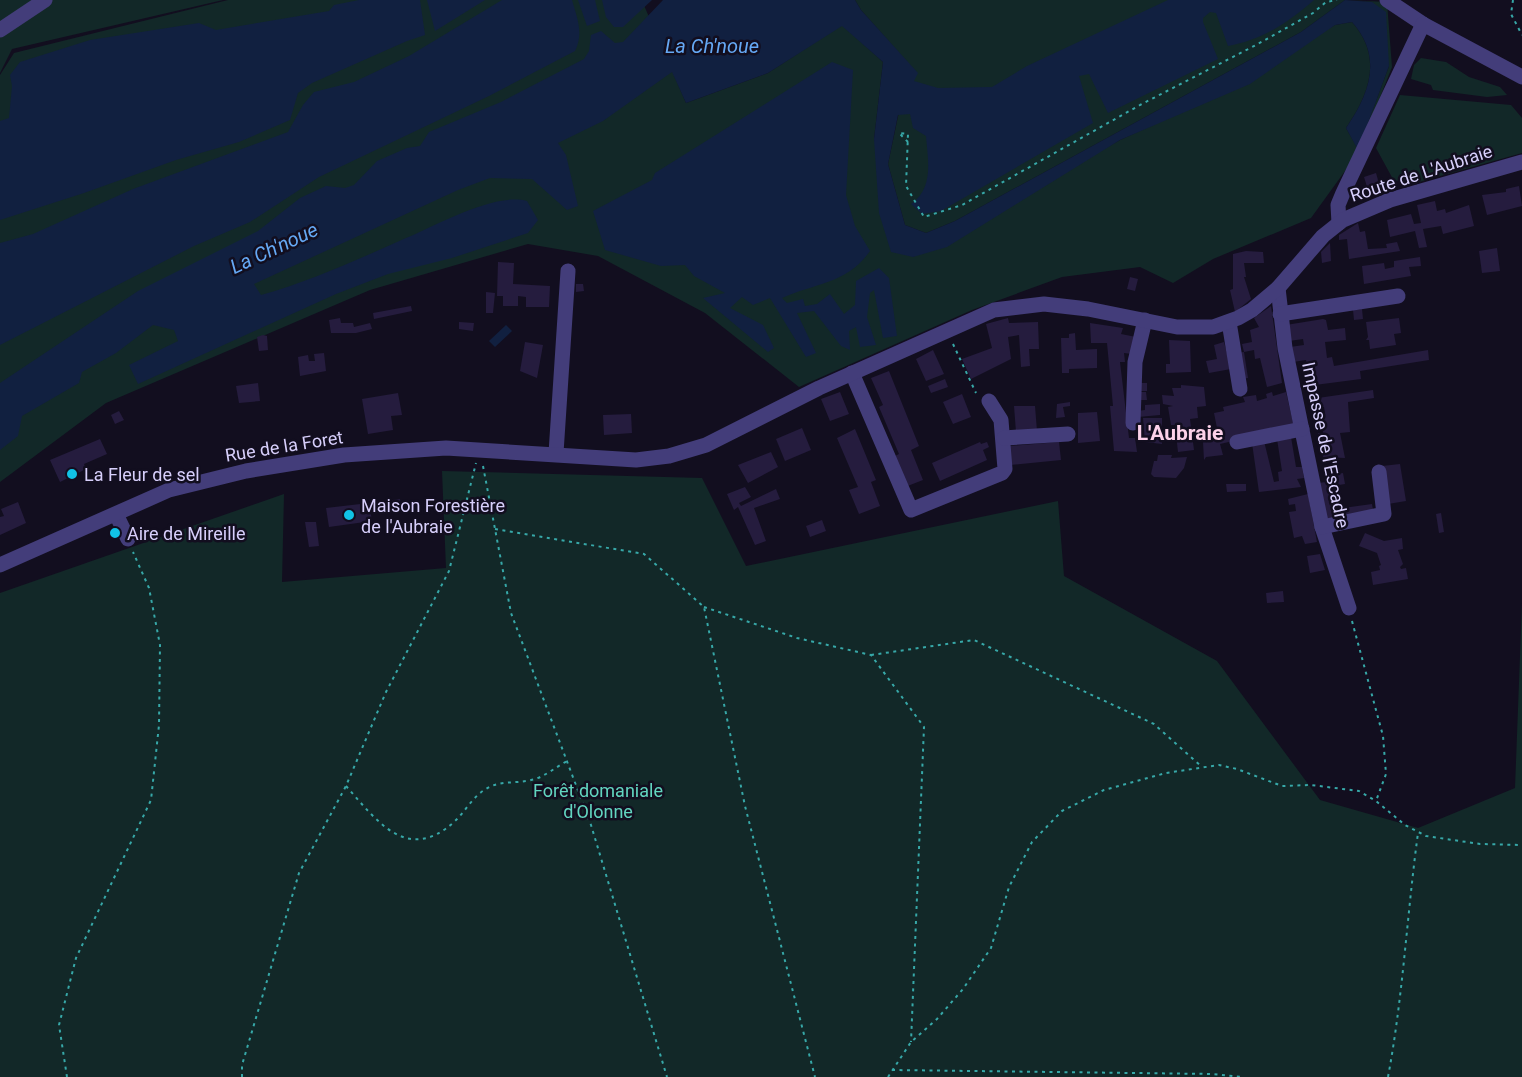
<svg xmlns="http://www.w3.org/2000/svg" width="1522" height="1077" viewBox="0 0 1522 1077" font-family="Roboto,sans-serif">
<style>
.green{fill:#122828}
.water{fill:#112040}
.building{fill:#251c3e}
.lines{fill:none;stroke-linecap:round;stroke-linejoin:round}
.path{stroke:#37a8a8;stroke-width:2;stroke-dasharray:3 4.5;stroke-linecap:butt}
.minor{stroke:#433d7a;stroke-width:15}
.poi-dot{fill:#11c2e6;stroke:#120e1f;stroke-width:2}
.labels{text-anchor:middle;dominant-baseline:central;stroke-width:5;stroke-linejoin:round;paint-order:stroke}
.street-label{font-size:18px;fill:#d7cffb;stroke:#120e1f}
.poi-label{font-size:18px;fill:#d7cffb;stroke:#120e1f;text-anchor:start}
.park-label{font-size:18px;fill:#62d5c0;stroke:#120e1f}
.water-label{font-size:20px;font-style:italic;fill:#65a8f4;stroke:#120e1f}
.quarter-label{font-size:21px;font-weight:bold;fill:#fcd1e9;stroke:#120e1f}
</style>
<rect width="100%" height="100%" fill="#120e1f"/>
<g class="green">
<path d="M 0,0 L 223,0 L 12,49 L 0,73 Z"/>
<path d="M 228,0 L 646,0 L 643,3 L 686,103 L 768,73 L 842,25 L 883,62 L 874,139 L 913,257 L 1120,140 L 1166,119 L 1335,25 L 1352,22 C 1383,57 1370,93 1346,128 L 1358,149 L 1389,66 L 1372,2 L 1346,0 L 1387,2 L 1392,67 L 1358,153 L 1311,218 L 1213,259 L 1173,283 L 1140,267 L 1062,277 L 972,310 L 799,387 L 705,313 L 598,256 L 528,244 L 370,290 L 106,403 L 0,482 L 0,75 L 14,53 Z"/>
<path d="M 855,0 L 1345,0 L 1301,32 L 955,221 L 926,233 L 905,225 L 888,164 L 900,107 L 917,73 L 861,10 Z"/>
<path d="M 1421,58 L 1446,62 L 1469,77 L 1500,87 L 1507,95 L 1487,97 L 1433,90 L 1431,85 L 1411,79 L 1414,65 Z"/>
<path d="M 1400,95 L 1511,105 L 1522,118 L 1522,153 L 1412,184 L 1406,180 L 1394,181 L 1376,148 Z"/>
<path d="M 442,471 L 702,478 L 746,566 L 1058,501 L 1064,576 L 1217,661 L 1320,800 L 1418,828 L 1515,788 L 1522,603 L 1522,1077 L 0,1077 L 0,593 L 284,494 L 282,582 L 446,568 Z"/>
</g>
<g class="water">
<path d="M 359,0 L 420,0 L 425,35 L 407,41 L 312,83 L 298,93 L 290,120 L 239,142 L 176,160 L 84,193 L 0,220 L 0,121 L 9,118 L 12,86 L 10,75 L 20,62 L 90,40 L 199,23 L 216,30 L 329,11 L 334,5 Z"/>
<path d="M 427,0 L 485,0 L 435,31 Z"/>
<path d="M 502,0 L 572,0 C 577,18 584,33 575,51 L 489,96 L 319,177 L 250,222 L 194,246 L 0,345 L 0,243 L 33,234 L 133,189 L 288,132 L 303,105 L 314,92 L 354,82 L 409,56 Z"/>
<path d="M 578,0 L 595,0 L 600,21 L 587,26 Z"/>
<path d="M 602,0 L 652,0 L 623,27 L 614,27 L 606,17 Z"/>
<path d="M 663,0 L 855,0 L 861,10 L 918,73 L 914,81 L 938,88 L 992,87 L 1027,66 L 1168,0 L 1314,0 C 1289,22 1262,40 1228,46 L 1216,13 L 1210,12 L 1203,18 L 1203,22 L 1218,59 L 1108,113 L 1089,74 L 1079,76 L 1093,123 L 941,211 L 922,214 L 911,204 C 934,188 928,161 926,136 L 913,128 L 910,114 L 898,115 L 888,164 L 905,225 L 926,233 L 955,221 L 1301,32 L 1345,0 L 1372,2 L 1386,12 L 1389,66 L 1358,150 L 1346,128 C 1370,93 1383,57 1352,22 L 1335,25 L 1250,84 L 1120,140 L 947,247 L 913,257 L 891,252 L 879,213 L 874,139 L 883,62 L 842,26 L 768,73 L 686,103 L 672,72 L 603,121 L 558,143 L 566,155 L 578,206 L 567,210 L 532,179 L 490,178 L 458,190 L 254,284 L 261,295 C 311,281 359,259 406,238 C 437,225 495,192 527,201 L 538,220 L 528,233 L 452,258 L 388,274 L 336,294 L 138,384 L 129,365 L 178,341 L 174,330 L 153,325 L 116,353 L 82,372 L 79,383 L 22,416 L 18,436 L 0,450 L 0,383 L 138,291 L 258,231 L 300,198 L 326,186 L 345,188 L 354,185 L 377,161 L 407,148 L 420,146 L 429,132 L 501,102 L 584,59 L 589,51 L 591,35 L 601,31 L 615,43 L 623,42 Z"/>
<path d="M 832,62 L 853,70 L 846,195 L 855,226 L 870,251 C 847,284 815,283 782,298 L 787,303 L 803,299 L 805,306 L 817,304 L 830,294 L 844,314 L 855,305 L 856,281 L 879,268 L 889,278 L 897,336 L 883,338 L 874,290 L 870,293 L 867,317 L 876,345 L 860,347 L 856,327 L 849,331 L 850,350 L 841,346 L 814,311 L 797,313 L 816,353 L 806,357 L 770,298 L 753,305 L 742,297 L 730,308 L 763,325 L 774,348 L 768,352 L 703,298 L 725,293 L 694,276 L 685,265 L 661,266 L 605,250 L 593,211 L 652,180 L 655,173 Z"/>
<path d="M 506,325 L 512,331 L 495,347 L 489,341 Z"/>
</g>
<g class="building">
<path d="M 1376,173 L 1380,187 L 1368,190 L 1364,177 Z"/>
<path d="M 1519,186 L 1522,206 L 1487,215 L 1482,195 L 1506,192 L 1506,189 Z"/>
<path d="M 1435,201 L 1437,211 L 1445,209 L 1446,213 L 1469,205 L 1474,226 L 1443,234 L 1441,226 L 1423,229 L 1427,247 L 1419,248 L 1415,231 L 1390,237 L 1387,220 L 1411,214 L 1414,224 L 1421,223 L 1417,205 Z"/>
<path d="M 1358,223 L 1360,232 L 1365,231 L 1368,249 L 1387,248 L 1386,244 L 1397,242 L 1400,251 L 1349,259 L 1347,239 L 1339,240 L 1339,235 Z"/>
<path d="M 1330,243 L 1331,261 L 1322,263 L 1321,252 Z"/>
<path d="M 1497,248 L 1500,271 L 1482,273 L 1479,251 Z"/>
<path d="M 1246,251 L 1263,252 L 1264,263 L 1244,263 L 1246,277 L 1244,277 L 1251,299 L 1235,312 L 1230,290 L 1233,289 L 1233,254 Z"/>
<path d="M 1420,257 L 1421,266 L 1409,267 L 1411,276 L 1364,284 L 1362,266 L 1384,263 L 1385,269 L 1394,267 L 1394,261 Z"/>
<path d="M 498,262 L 514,263 L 513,284 L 550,286 L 549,307 L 526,307 L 526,297 L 518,296 L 518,306 L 503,306 L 503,296 L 497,296 Z"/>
<path d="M 1130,277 L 1138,279 L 1135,291 L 1127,289 Z"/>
<path d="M 576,284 L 583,284 L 584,291 L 576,292 Z"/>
<path d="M 486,292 L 495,293 L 493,313 L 486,313 Z"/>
<path d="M 411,306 L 412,311 L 374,319 L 373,313 Z"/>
<path d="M 1271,306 L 1282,383 L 1267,387 L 1260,358 L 1255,359 L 1254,350 L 1244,352 L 1248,378 L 1241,379 L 1235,353 L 1244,352 L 1242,344 L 1252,342 L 1250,330 L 1259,327 L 1254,318 Z"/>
<path d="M 1362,309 L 1363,319 L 1354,320 L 1353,310 Z"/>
<path d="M 340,318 L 341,323 L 353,323 L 354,327 L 370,323 L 372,329 L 356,333 L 331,333 L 329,320 Z"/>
<path d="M 1008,318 L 1009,323 L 1038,322 L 1039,349 L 1029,349 L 1030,366 L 1021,367 L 1019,335 L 1008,337 L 1011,359 L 971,379 L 962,359 L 992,348 L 986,324 Z"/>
<path d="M 1399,318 L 1401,333 L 1394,334 L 1396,345 L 1370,349 L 1369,340 L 1366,340 L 1368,337 L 1366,322 Z"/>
<path d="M 1323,319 L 1326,320 L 1328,330 L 1345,328 L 1346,340 L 1325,342 L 1327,358 L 1332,357 L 1334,366 L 1428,350 L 1429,360 L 1360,371 L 1361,379 L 1307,386 L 1306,378 L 1316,377 L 1314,367 L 1307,368 L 1306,360 L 1293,362 L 1290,347 L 1304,345 L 1303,339 L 1289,341 L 1286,325 Z"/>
<path d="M 459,322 L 474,323 L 473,331 L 459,329 Z"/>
<path d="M 1090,323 L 1123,328 L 1121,334 L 1136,337 L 1132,354 L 1124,353 L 1125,362 L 1120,362 L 1129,438 L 1135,438 L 1137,452 L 1114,451 L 1110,406 L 1113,406 L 1107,343 L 1091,343 Z"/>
<path d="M 1075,333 L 1076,350 L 1097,349 L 1097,368 L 1069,369 L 1069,373 L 1062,373 L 1061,338 L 1069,338 L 1069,334 Z"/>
<path d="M 263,335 L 267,336 L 268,350 L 259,351 L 257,337 Z"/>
<path d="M 1169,340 L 1190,341 L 1191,372 L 1166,373 L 1166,364 L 1170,364 Z"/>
<path d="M 525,342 L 543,345 L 537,378 L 520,371 Z"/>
<path d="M 1224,342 L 1231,369 L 1209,373 L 1206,361 L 1217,359 L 1214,345 Z"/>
<path d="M 933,350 L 944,374 L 926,381 L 916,359 Z"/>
<path d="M 324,353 L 326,371 L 300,376 L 298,357 L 308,355 L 309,361 L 315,361 L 314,354 Z"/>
<path d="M 889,371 L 919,446 L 911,450 L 923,480 L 905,487 L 893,457 L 899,454 L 879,407 L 883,405 L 871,378 Z"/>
<path d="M 945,379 L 948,387 L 931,393 L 928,386 Z"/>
<path d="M 258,383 L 260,401 L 239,403 L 236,386 Z"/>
<rect x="1136" y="383" width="11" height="8"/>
<path d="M 1181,385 L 1204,387 L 1206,406 L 1197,407 L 1198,418 L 1190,419 L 1194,450 L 1178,452 L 1175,425 L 1171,425 L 1168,407 L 1173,406 L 1163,404 L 1162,395 L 1174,396 L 1172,388 L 1181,388 Z"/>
<path d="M 1373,390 L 1374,398 L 1348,402 L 1350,432 L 1340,433 L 1345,458 L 1323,457 L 1318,433 L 1323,433 L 1322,423 L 1316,424 L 1315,414 L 1325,413 L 1324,407 L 1313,408 L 1311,399 Z"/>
<path d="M 840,392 L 849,414 L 830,421 L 821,399 Z"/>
<path d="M 1135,392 L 1146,392 L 1147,400 L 1135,400 Z"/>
<path d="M 1272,392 L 1273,396 L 1286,392 L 1294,427 L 1220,444 L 1223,455 L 1206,457 L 1204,460 L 1203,442 L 1206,437 L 1205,430 L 1217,428 L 1214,413 L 1224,411 L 1223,407 L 1245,402 L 1243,397 L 1256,395 L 1257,401 L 1267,398 L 1266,394 Z"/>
<path d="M 398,393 L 402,415 L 391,416 L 393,430 L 368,434 L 362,399 Z"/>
<path d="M 962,394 L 971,417 L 953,424 L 943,402 Z"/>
<path d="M 1070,402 L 1070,406 L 1063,407 L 1065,417 L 1056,418 L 1057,404 Z"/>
<path d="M 1160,404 L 1160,415 L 1138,417 L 1138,411 L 1145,410 L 1145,405 Z"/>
<path d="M 1014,406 L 1035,406 L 1037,431 L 1016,432 Z"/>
<path d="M 119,411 L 124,420 L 115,424 L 111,415 Z"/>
<path d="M 1097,412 L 1100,441 L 1078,443 L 1078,413 Z"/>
<path d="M 631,414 L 632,433 L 604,435 L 603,415 Z"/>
<path d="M 1143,418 L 1162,418 L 1162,444 L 1145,442 Z"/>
<path d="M 802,428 L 811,450 L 785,461 L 776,439 Z"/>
<path d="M 855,429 L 876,480 L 871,482 L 880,506 L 859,514 L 849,490 L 858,487 L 837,438 Z"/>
<path d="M 1291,437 L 1296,467 L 1302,467 L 1304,478 L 1297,479 L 1301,487 L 1259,492 L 1252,443 L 1264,441 L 1274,482 L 1279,481 L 1278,472 L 1282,471 L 1277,439 Z"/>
<path d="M 100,439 L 107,454 L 84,464 L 86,469 L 60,482 L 50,460 Z"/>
<path d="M 980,442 L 981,444 L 987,442 L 989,447 L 983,450 L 987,460 L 940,481 L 932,463 Z"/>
<path d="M 1059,442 L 1061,460 L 1010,465 L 1009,446 Z"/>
<path d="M 771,452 L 778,467 L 748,483 L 738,465 Z"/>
<path d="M 1158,455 L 1172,455 L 1171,458 L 1187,457 L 1184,468 L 1176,478 L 1154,477 L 1151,474 L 1154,461 L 1157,461 Z"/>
<path d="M 1400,464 L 1406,501 L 1388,504 L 1382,466 Z"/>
<path d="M 1343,473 L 1345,484 L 1339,485 L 1343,508 L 1372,504 L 1374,515 L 1327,523 L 1318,483 L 1326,482 L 1325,476 Z"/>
<path d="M 1226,484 L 1246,484 L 1246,491 L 1227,492 Z"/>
<path d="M 745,487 L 751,497 L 739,503 L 741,506 L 776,489 L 780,499 L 754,508 L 766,541 L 755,545 L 738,507 L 734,510 L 727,494 Z"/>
<path d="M 1308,494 L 1317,542 L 1305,544 L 1302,536 L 1294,538 L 1289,512 L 1296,511 L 1295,504 L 1289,505 L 1288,499 Z"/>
<path d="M 400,499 L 401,507 L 386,509 L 385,501 Z"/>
<path d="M 18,502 L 26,523 L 0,535 L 0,517 L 4,516 L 1,509 Z"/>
<path d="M 369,503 L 372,521 L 329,527 L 326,508 Z"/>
<path d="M 1441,513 L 1444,532 L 1439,533 L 1436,514 Z"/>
<path d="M 822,520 L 826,531 L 810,537 L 806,526 Z"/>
<path d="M 305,522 L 316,522 L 319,546 L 309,547 Z"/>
<path d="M 1365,533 L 1384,541 L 1402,538 L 1403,549 L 1398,550 L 1403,564 L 1400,567 L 1401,569 L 1406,568 L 1408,579 L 1373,585 L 1371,572 L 1380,570 L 1379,566 L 1381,565 L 1377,553 L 1359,546 Z"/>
<path d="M 1320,554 L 1325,570 L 1310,573 L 1307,556 Z"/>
<path d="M 1283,591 L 1284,602 L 1267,603 L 1266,593 Z"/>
</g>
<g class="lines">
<g class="path">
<path d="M 1513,0 L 1511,14 L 1522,35"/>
<path d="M 908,142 L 899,133 L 908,134 L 906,186 L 924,217 L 962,205 L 1140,105 L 1256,45 L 1313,13 L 1326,2 L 1337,0"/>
<path d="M 953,344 L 976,393"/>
<path d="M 483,466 L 511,613 L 591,825 L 667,1077"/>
<path d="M 495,529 L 644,554 L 704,607 L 745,806 L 815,1077"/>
<path d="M 704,607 L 797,638 L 871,655 L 924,727 L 911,1042"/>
<path d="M 1352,621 L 1383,736 L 1386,774 L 1376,801"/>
<path d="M 871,655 L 974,640 L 1154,724 L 1201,766"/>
<path d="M 346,786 C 377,821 407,864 454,822 C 465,812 473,796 486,789 C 500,780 515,784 531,780 C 543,778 556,767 567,761"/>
<path d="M 892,1070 L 1213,1074 L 1242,1077"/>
<path d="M 67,1077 L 59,1025 L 76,958 L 151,800 L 159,725 L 160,645 L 149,588 L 133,552"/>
<path d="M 242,1077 L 242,1065 L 299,873 L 346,786 L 386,692 L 449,571 L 476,463"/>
<path d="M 888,1077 L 911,1042 L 937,1019 L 963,989 L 991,948 L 1009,887 L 1032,842 L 1062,811 L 1104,790 L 1166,773 L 1219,765 L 1237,769 L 1282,786 L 1311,785 L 1359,791 L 1376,801 L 1405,825 L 1426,836 L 1480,844 L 1522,845"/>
<path d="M 1388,1077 C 1403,997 1407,914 1418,833"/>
</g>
<g class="minor">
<path d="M 1387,0 L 1423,24"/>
<path d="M 0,30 L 45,0"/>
<path d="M 1339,223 L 1338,205 L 1343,193 L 1423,24 L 1522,77"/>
<path d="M 1278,288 L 1285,348 L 1322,527 L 1349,608"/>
<path d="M 1280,314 L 1398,296"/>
<path d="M 1229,322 L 1240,389"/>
<path d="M 852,373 L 911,510 L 1002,473 L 1005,469 L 1001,420 L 989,401"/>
<path d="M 1133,423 L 1135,362 L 1145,320"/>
<path d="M 1004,438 L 1068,434"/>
<path d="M 1237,442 L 1302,429"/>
<path d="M 556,453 L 568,271"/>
<path d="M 116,514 L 128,539"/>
<path d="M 1322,527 L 1384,514 L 1379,472"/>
<path d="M 0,565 L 169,490 L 246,471 L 344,455 L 446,448 L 636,460 L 669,456 L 706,445 L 819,388 L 994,310 L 1044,304 L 1088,309 L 1177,327 L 1213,327 L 1238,318 L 1252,310 L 1278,288 L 1323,236 L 1343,220 L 1390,200 L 1522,162"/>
</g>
</g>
<g class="poi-dot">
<circle cx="72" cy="474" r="6"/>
<circle cx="349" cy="515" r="6"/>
<circle cx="115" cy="533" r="6"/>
</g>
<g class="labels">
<g class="street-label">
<text transform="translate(1421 173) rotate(-18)">Route de L'Aubraie</text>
<text transform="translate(1326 445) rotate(78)">Impasse de l'Escadre</text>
<text transform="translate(284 446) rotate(-9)">Rue de la Foret</text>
</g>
<g class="poi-label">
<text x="84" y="474">La Fleur de sel</text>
<text x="361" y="505">Maison Forestière<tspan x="361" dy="21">de l'Aubraie</tspan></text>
<text x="127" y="533">Aire de Mireille</text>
</g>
<g class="park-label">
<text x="598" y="790">Forêt domaniale<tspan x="598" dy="21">d'Olonne</tspan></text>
</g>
<g class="water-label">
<text x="712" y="46">La Ch'noue</text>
<text transform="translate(274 248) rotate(-25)">La Ch'noue</text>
</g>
<g class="quarter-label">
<text x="1180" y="433">L'Aubraie</text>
</g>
</g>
</svg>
